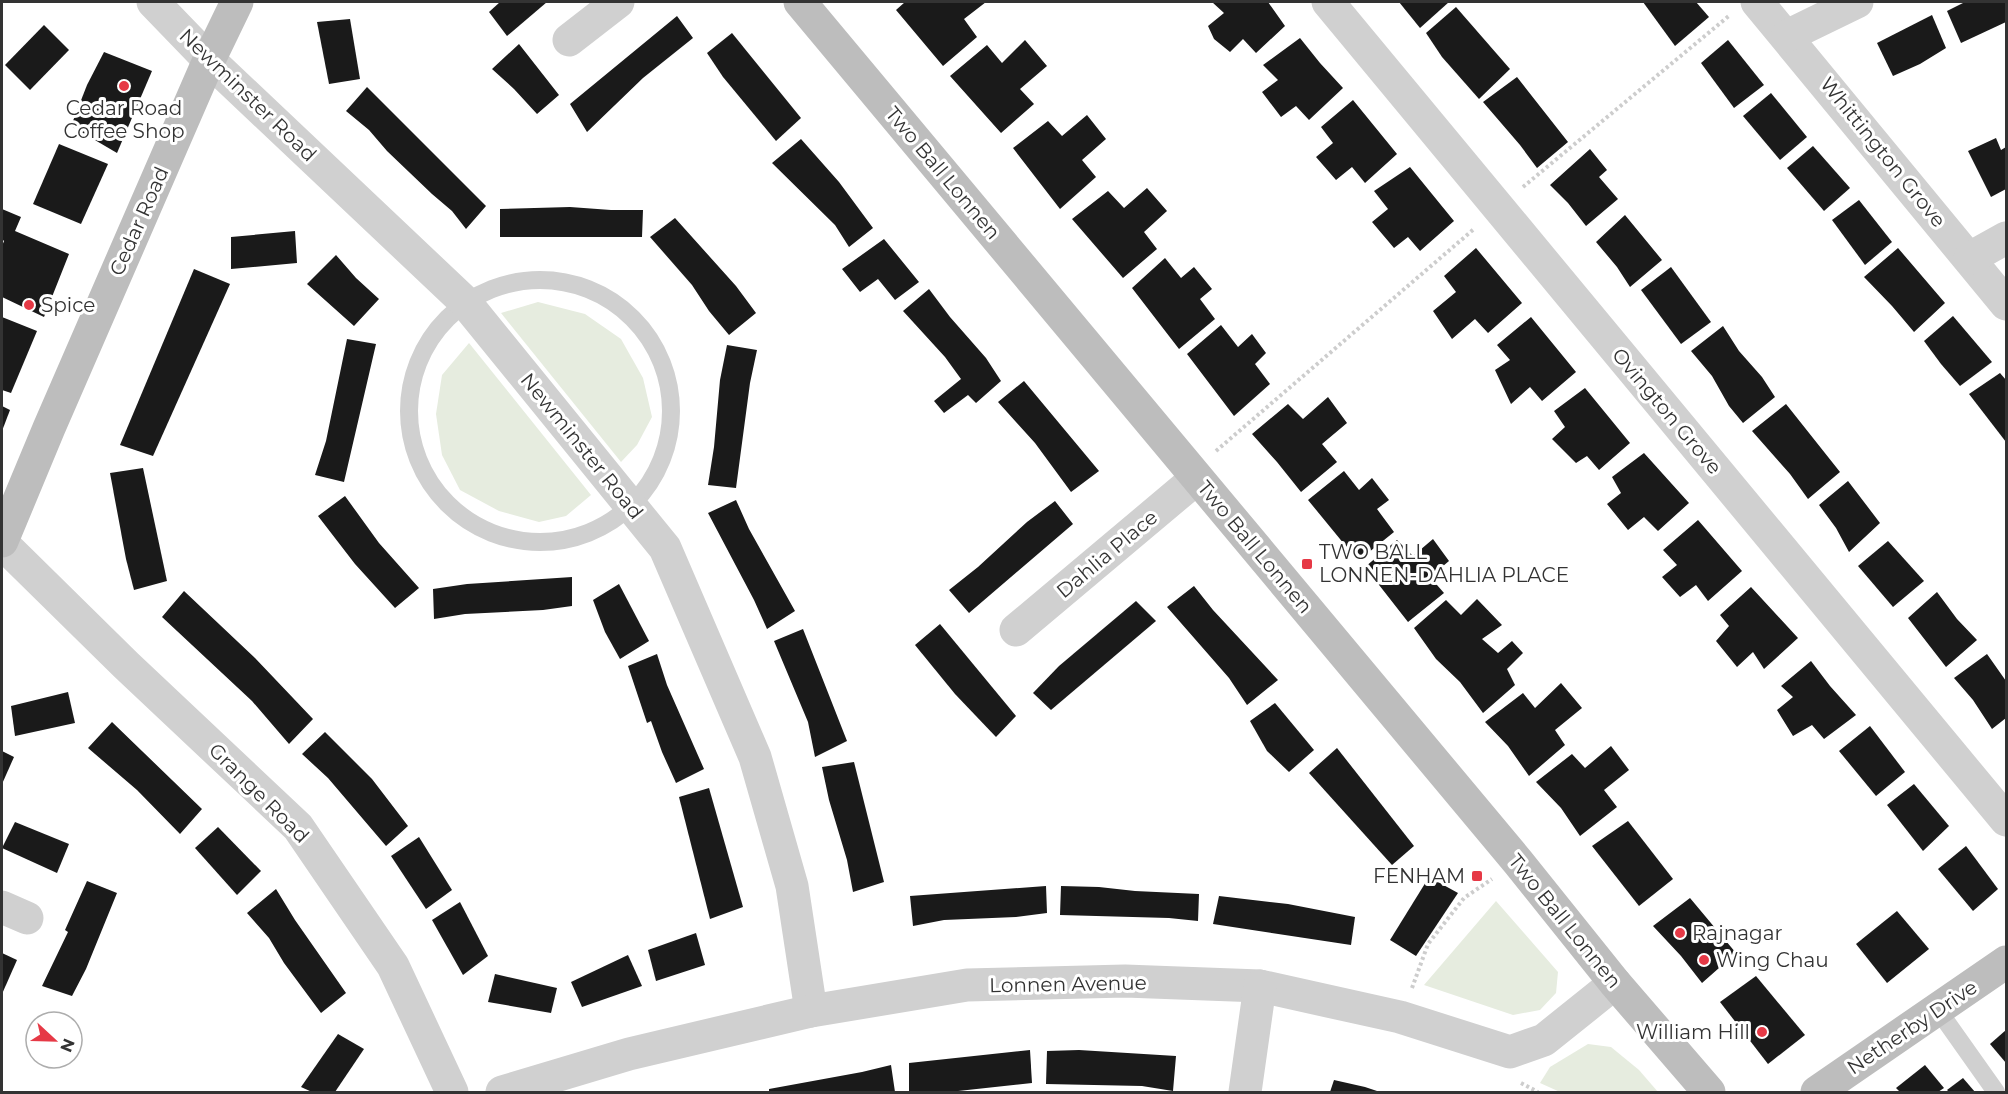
<svg xmlns="http://www.w3.org/2000/svg" width="2008" height="1094" viewBox="0 0 2008 1094" font-family="Montserrat,sans-serif">
<style>
.green{fill:#e6ecdf}
.building{fill:#1a1a1a}
.lines{fill:none;stroke-linecap:round;stroke-linejoin:round}
.path{stroke:#cdcdcd;stroke-width:4;stroke-dasharray:3 3;stroke-linecap:butt}
.lane{stroke:#d0d0d0;stroke-width:18}
.street{stroke:#d0d0d0;stroke-width:33}
.secondary{stroke:#bdbdbd;stroke-width:33}
.poi-dot{fill:#e63946;stroke:#fff;stroke-width:2}
.labels{text-anchor:middle;dominant-baseline:central;stroke-width:6;stroke-linejoin:round;paint-order:stroke}
.street-label{font-size:20px;fill:#333;stroke:#fff}
.poi-label{font-size:20px;fill:#333;stroke:#fff;text-anchor:start}
</style>
<rect width="100%" height="100%" fill="#fff"/>
<g class="green">
<path d="M 538,302 L 585,314 L 621,339 L 643,378 L 652,417 L 637,445 L 621,462 L 501,313 Z"/>
<path d="M 469,343 L 591,495 L 566,516 L 539,522 L 499,511 L 460,490 L 442,455 L 436,414 L 442,375 Z"/>
<path d="M 1496,901 L 1558,972 L 1556,993 L 1540,1010 L 1513,1015 L 1424,985 Z"/>
<path d="M 1588,1044 L 1611,1047 L 1639,1070 L 1658,1092 L 1560,1092 L 1540,1083 L 1550,1067 Z"/>
</g>
<g class="building">
<path d="M 500,2 L 547,2 L 507,36 L 489,12 Z"/>
<path d="M 905,2 L 986,2 L 964,19 L 977,37 L 943,66 L 896,10 Z"/>
<path d="M 1212,2 L 1268,2 L 1285,26 L 1256,53 L 1243,39 L 1230,52 L 1214,39 L 1208,26 L 1224,13 Z"/>
<path d="M 1399,2 L 1449,2 L 1420,28 Z"/>
<path d="M 1643,2 L 1696,2 L 1709,17 L 1675,46 Z"/>
<path d="M 1965,2 L 2006,2 L 2006,22 L 1961,43 L 1947,11 Z"/>
<path d="M 1456,7 L 1510,69 L 1479,99 L 1442,57 L 1426,33 Z"/>
<path d="M 1932,15 L 1946,48 L 1920,64 L 1893,76 L 1877,43 Z"/>
<path d="M 677,16 L 693,38 L 643,78 L 587,132 L 570,104 Z"/>
<path d="M 350,19 L 360,79 L 329,84 L 317,22 Z"/>
<path d="M 44,25 L 69,50 L 30,90 L 5,65 Z"/>
<path d="M 732,33 L 801,118 L 776,141 L 723,77 L 707,53 Z"/>
<path d="M 1300,38 L 1320,63 L 1343,88 L 1309,120 L 1296,106 L 1281,117 L 1262,92 L 1278,80 L 1263,65 Z"/>
<path d="M 1025,40 L 1047,66 L 1020,89 L 1034,104 L 1001,133 L 950,76 L 987,45 L 1002,63 Z"/>
<path d="M 1728,40 L 1764,85 L 1734,108 L 1701,63 Z"/>
<path d="M 519,44 L 559,95 L 537,114 L 514,89 L 492,69 Z"/>
<path d="M 104,52 L 152,71 L 117,153 L 71,126 L 87,85 Z"/>
<path d="M 1517,77 L 1568,142 L 1537,168 L 1520,145 L 1483,102 Z"/>
<path d="M 367,87 L 486,206 L 466,229 L 452,211 L 432,194 L 387,151 L 369,130 L 346,111 Z"/>
<path d="M 1771,93 L 1807,137 L 1780,160 L 1743,116 Z"/>
<path d="M 1353,100 L 1397,154 L 1365,183 L 1352,167 L 1336,180 L 1316,157 L 1333,143 L 1321,127 Z"/>
<path d="M 1087,115 L 1106,139 L 1082,160 L 1096,177 L 1060,209 L 1013,148 L 1048,121 L 1062,136 Z"/>
<path d="M 1996,138 L 2001,150 L 2006,147 L 2006,189 L 1991,197 L 1968,151 Z"/>
<path d="M 801,139 L 839,182 L 873,228 L 849,247 L 835,225 L 772,163 Z"/>
<path d="M 59,144 L 108,164 L 81,224 L 33,204 Z"/>
<path d="M 1813,146 L 1850,188 L 1824,211 L 1787,168 Z"/>
<path d="M 1590,149 L 1607,170 L 1599,177 L 1618,199 L 1586,226 L 1568,203 L 1550,185 Z"/>
<path d="M 1410,167 L 1454,221 L 1420,251 L 1408,237 L 1394,248 L 1372,222 L 1388,209 L 1374,191 Z"/>
<path d="M 1147,188 L 1167,211 L 1144,232 L 1157,249 L 1123,278 L 1072,219 L 1108,191 L 1124,208 Z"/>
<path d="M 1859,200 L 1892,242 L 1865,265 L 1832,220 Z"/>
<path d="M 570,207 L 611,210 L 643,210 L 642,237 L 500,237 L 500,209 Z"/>
<path d="M 2,209 L 21,217 L 15,231 L 69,254 L 44,317 L 2,297 L 2,246 L 4,241 L 2,239 Z"/>
<path d="M 1625,215 L 1662,260 L 1630,287 L 1617,267 L 1596,242 Z"/>
<path d="M 675,218 L 736,286 L 756,313 L 729,335 L 709,311 L 692,285 L 650,237 Z"/>
<path d="M 295,231 L 297,263 L 231,269 L 231,237 Z"/>
<path d="M 884,239 L 919,282 L 895,300 L 878,279 L 860,292 L 842,269 Z"/>
<path d="M 1476,248 L 1522,303 L 1488,333 L 1475,319 L 1452,339 L 1433,311 L 1456,292 L 1444,276 Z"/>
<path d="M 1898,248 L 1945,303 L 1914,332 L 1892,306 L 1864,277 Z"/>
<path d="M 336,255 L 356,278 L 379,299 L 354,326 L 307,284 Z"/>
<path d="M 1165,258 L 1181,278 L 1194,267 L 1212,289 L 1200,299 L 1215,319 L 1179,349 L 1132,288 Z"/>
<path d="M 1671,267 L 1711,322 L 1681,344 L 1641,290 Z"/>
<path d="M 194,269 L 230,284 L 153,456 L 120,445 Z"/>
<path d="M 929,289 L 950,317 L 986,358 L 1001,381 L 976,403 L 968,395 L 944,413 L 934,401 L 961,379 L 945,357 L 903,311 Z"/>
<path d="M 1953,316 L 1992,362 L 1960,386 L 1941,364 L 1924,341 Z"/>
<path d="M 2,317 L 37,331 L 11,393 L 2,390 Z"/>
<path d="M 1531,317 L 1576,372 L 1542,401 L 1530,387 L 1511,404 L 1495,370 L 1510,360 L 1497,345 Z"/>
<path d="M 1221,325 L 1238,347 L 1252,334 L 1266,353 L 1255,364 L 1270,384 L 1234,416 L 1187,354 Z"/>
<path d="M 1723,326 L 1739,351 L 1762,377 L 1775,397 L 1743,423 L 1729,406 L 1712,376 L 1691,351 Z"/>
<path d="M 347,339 L 376,344 L 344,482 L 315,475 L 326,441 Z"/>
<path d="M 727,345 L 757,350 L 750,383 L 736,488 L 708,485 L 714,447 L 720,380 Z"/>
<path d="M 2000,373 L 2006,380 L 2006,442 L 1969,394 Z"/>
<path d="M 1024,381 L 1099,471 L 1071,492 L 1035,443 L 998,402 Z"/>
<path d="M 1585,388 L 1630,443 L 1599,470 L 1587,456 L 1576,463 L 1552,439 L 1565,427 L 1554,411 Z"/>
<path d="M 1328,397 L 1347,423 L 1322,444 L 1337,462 L 1301,492 L 1277,462 L 1252,434 L 1288,404 L 1303,419 Z"/>
<path d="M 1786,404 L 1840,472 L 1808,499 L 1790,474 L 1752,431 Z"/>
<path d="M 2,406 L 10,410 L 2,431 Z"/>
<path d="M 1644,453 L 1689,503 L 1658,531 L 1644,517 L 1628,530 L 1607,504 L 1621,493 L 1612,477 Z"/>
<path d="M 143,468 L 167,581 L 134,590 L 126,559 L 110,473 Z"/>
<path d="M 1344,471 L 1359,490 L 1372,478 L 1389,500 L 1377,509 L 1394,532 L 1358,561 L 1308,500 Z"/>
<path d="M 1848,481 L 1880,523 L 1849,552 L 1836,528 L 1819,505 Z"/>
<path d="M 345,496 L 379,543 L 419,588 L 395,608 L 355,564 L 318,516 Z"/>
<path d="M 736,500 L 749,529 L 795,611 L 767,629 L 754,600 L 708,513 Z"/>
<path d="M 1055,501 L 1073,524 L 969,613 L 949,590 L 978,567 L 1027,522 Z"/>
<path d="M 1698,520 L 1742,571 L 1708,601 L 1696,585 L 1680,597 L 1662,577 L 1677,565 L 1663,550 Z"/>
<path d="M 1433,539 L 1449,561 L 1430,577 L 1444,593 L 1408,622 L 1365,567 L 1397,540 L 1413,556 Z"/>
<path d="M 1888,541 L 1924,581 L 1893,607 L 1858,566 Z"/>
<path d="M 572,577 L 572,606 L 543,610 L 465,614 L 434,619 L 433,589 L 467,584 Z"/>
<path d="M 619,584 L 649,641 L 620,659 L 605,632 L 593,600 Z"/>
<path d="M 1194,586 L 1213,610 L 1278,680 L 1247,705 L 1229,678 L 1167,607 Z"/>
<path d="M 1751,587 L 1798,638 L 1764,669 L 1753,652 L 1737,667 L 1716,641 L 1729,626 L 1720,615 Z"/>
<path d="M 184,591 L 255,658 L 313,719 L 289,744 L 252,701 L 162,617 Z"/>
<path d="M 1937,592 L 1957,619 L 1977,640 L 1946,667 L 1908,618 Z"/>
<path d="M 1477,599 L 1502,625 L 1482,639 L 1498,653 L 1512,641 L 1523,653 L 1507,669 L 1515,685 L 1483,713 L 1460,682 L 1436,659 L 1414,628 L 1446,600 L 1461,615 Z"/>
<path d="M 1136,601 L 1156,621 L 1051,710 L 1033,693 L 1059,666 Z"/>
<path d="M 940,624 L 1016,716 L 996,737 L 955,694 L 915,645 Z"/>
<path d="M 803,629 L 847,741 L 815,757 L 808,722 L 774,641 Z"/>
<path d="M 657,654 L 667,685 L 704,769 L 676,783 L 662,752 L 651,721 L 647,723 L 628,666 Z"/>
<path d="M 1987,654 L 2006,681 L 2006,718 L 1992,729 L 1973,700 L 1954,678 Z"/>
<path d="M 1811,661 L 1830,686 L 1856,715 L 1824,739 L 1812,725 L 1793,736 L 1777,710 L 1793,697 L 1781,686 Z"/>
<path d="M 1561,683 L 1582,708 L 1555,730 L 1565,745 L 1529,776 L 1508,746 L 1485,722 L 1523,693 L 1535,708 Z"/>
<path d="M 68,692 L 75,723 L 15,736 L 11,706 Z"/>
<path d="M 1275,703 L 1314,750 L 1289,772 L 1267,751 L 1250,721 Z"/>
<path d="M 112,722 L 202,809 L 180,834 L 137,790 L 88,748 Z"/>
<path d="M 1870,726 L 1905,772 L 1876,796 L 1839,751 Z"/>
<path d="M 325,732 L 372,779 L 408,826 L 386,846 L 328,778 L 302,754 Z"/>
<path d="M 1611,746 L 1629,770 L 1604,790 L 1617,807 L 1580,836 L 1561,808 L 1536,782 L 1572,754 L 1585,768 Z"/>
<path d="M 1337,748 L 1414,846 L 1392,865 L 1309,773 Z"/>
<path d="M 2,751 L 14,757 L 2,784 Z"/>
<path d="M 854,762 L 884,882 L 853,892 L 847,860 L 829,800 L 822,767 Z"/>
<path d="M 1914,784 L 1949,826 L 1923,851 L 1887,805 Z"/>
<path d="M 709,788 L 743,907 L 710,919 L 679,797 Z"/>
<path d="M 1628,821 L 1673,879 L 1639,906 L 1592,846 Z"/>
<path d="M 15,822 L 69,844 L 57,873 L 2,848 Z"/>
<path d="M 218,827 L 261,871 L 237,895 L 195,848 Z"/>
<path d="M 419,837 L 452,890 L 426,909 L 391,856 Z"/>
<path d="M 1966,846 L 1998,889 L 1973,911 L 1938,869 Z"/>
<path d="M 1429,877 L 1458,893 L 1416,956 L 1390,940 Z"/>
<path d="M 87,881 L 117,893 L 86,969 L 72,996 L 42,986 L 68,932 L 65,930 Z"/>
<path d="M 1046,886 L 1047,913 L 1016,917 L 944,920 L 913,926 L 910,896 Z"/>
<path d="M 1061,886 L 1099,887 L 1135,891 L 1199,894 L 1198,921 L 1169,918 L 1060,915 Z"/>
<path d="M 276,889 L 295,920 L 346,993 L 321,1013 L 284,963 L 269,938 L 247,913 Z"/>
<path d="M 1219,896 L 1288,904 L 1355,917 L 1351,945 L 1213,924 Z"/>
<path d="M 1690,898 L 1736,953 L 1702,983 L 1681,956 L 1653,926 Z"/>
<path d="M 460,902 L 488,956 L 463,975 L 432,920 Z"/>
<path d="M 1897,911 L 1929,949 L 1887,983 L 1856,944 Z"/>
<path d="M 696,933 L 705,965 L 656,981 L 648,950 Z"/>
<path d="M 2,953 L 17,960 L 2,994 Z"/>
<path d="M 628,955 L 642,986 L 582,1007 L 571,982 Z"/>
<path d="M 495,974 L 557,988 L 551,1013 L 488,1002 Z"/>
<path d="M 1756,976 L 1805,1035 L 1768,1064 L 1720,1002 Z"/>
<path d="M 2006,1030 L 2006,1063 L 1990,1044 Z"/>
<path d="M 338,1034 L 364,1049 L 335,1092 L 312,1092 L 301,1087 Z"/>
<path d="M 1030,1050 L 1032,1083 L 949,1092 L 909,1092 L 909,1063 Z"/>
<path d="M 1079,1050 L 1176,1056 L 1173,1091 L 1142,1086 L 1046,1084 L 1047,1051 Z"/>
<path d="M 891,1065 L 895,1092 L 769,1092 L 769,1089 L 862,1072 Z"/>
<path d="M 1925,1065 L 1944,1088 L 1938,1092 L 1900,1092 L 1896,1088 Z"/>
<path d="M 1963,1078 L 1975,1092 L 1949,1092 L 1947,1090 Z"/>
<path d="M 1334,1080 L 1365,1087 L 1380,1092 L 1330,1092 Z"/>
</g>
<g class="lines">
<g class="path">
<path d="M 1523,187 L 1730,15"/>
<path d="M 1216,451 L 1474,229"/>
<path d="M 1412,988 L 1428,944 L 1464,898 L 1492,879"/>
<path d="M 1521,1083 L 1538,1092"/>
</g>
<g class="lane">
<circle cx="540" cy="411" r="131"/>
<path d="M 1938,1010 L 1996,1092"/>
</g>
<g class="street">
<path d="M 153,2 L 209,60 L 465,302 L 665,548 L 755,757 L 792,886 L 811,1011"/>
<path d="M 1328,2 L 2006,820"/>
<path d="M 1757,2 L 2006,304"/>
<path d="M 1787,36 L 1857,2"/>
<path d="M 569,40 L 618,2"/>
<path d="M 1970,258 L 2006,238"/>
<path d="M 2,543 L 126,665 L 298,827 L 393,966 L 452,1092"/>
<path d="M 1016,630 L 1197,478"/>
<path d="M 2,907 L 27,918"/>
<path d="M 502,1092 L 629,1054 L 811,1011 L 967,985 L 1125,981 L 1260,986 L 1400,1017 L 1510,1052 L 1544,1040 L 1615,983"/>
<path d="M 1245,1092 L 1260,986"/>
</g>
<g class="secondary">
<path d="M 800,2 L 1518,862 L 1615,983 L 1709,1092"/>
<path d="M 2,541 L 49,428 L 209,60 L 237,2"/>
<path d="M 1817,1092 L 2006,962"/>
</g>
</g>
<g class="poi-dot">
<circle cx="124" cy="86" r="6"/>
<circle cx="29" cy="305" r="6"/>
<rect x="1301" y="558" width="12" height="12" rx="3"/>
<rect x="1471" y="870" width="12" height="12" rx="3"/>
<circle cx="1680" cy="933" r="6"/>
<circle cx="1704" cy="960" r="6"/>
<circle cx="1762" cy="1032" r="6"/>
</g>
<g class="labels">
<g class="street-label">
<text transform="translate(248 95) rotate(44)">Newminster Road</text>
<text transform="translate(1883 152) rotate(51)">Whittington Grove</text>
<text transform="translate(943 173) rotate(50)">Two Ball Lonnen</text>
<text transform="translate(139 221) rotate(-66)">Cedar Road</text>
<text transform="translate(1667 411) rotate(50)">Ovington Grove</text>
<text transform="translate(582 446) rotate(51)">Newminster Road</text>
<text transform="translate(1255 547) rotate(50)">Two Ball Lonnen</text>
<text transform="translate(1107 554) rotate(-40)">Dahlia Place</text>
<text transform="translate(259 793) rotate(45)">Grange Road</text>
<text transform="translate(1565 921) rotate(51)">Two Ball Lonnen</text>
<text transform="translate(1068 984) rotate(-1)">Lonnen Avenue</text>
<text transform="translate(1912 1027) rotate(-34)">Netherby Drive</text>
</g>
<g class="poi-label">
<text x="124" y="108" text-anchor="middle">Cedar Road<tspan x="124" dy="23">Coffee Shop</tspan></text>
<text x="41" y="305">Spice</text>
<text x="1319" y="552">TWO BALL<tspan x="1319" dy="23">LONNEN-DAHLIA PLACE</tspan></text>
<text x="1465" y="876" text-anchor="end">FENHAM</text>
<text x="1692" y="933">Rajnagar</text>
<text x="1716" y="960">Wing Chau</text>
<text x="1750" y="1032" text-anchor="end">William Hill</text>
</g>
</g>
<rect width="2008" height="1094" fill="none" stroke="#333333" stroke-width="6"/>
<g transform="translate(54 1040) rotate(112)"><circle r="28" fill="#ffffff" stroke="#adadad" stroke-width="1.5"/>
<path d="M0-4.5L10 22L0 15L-10 22Z" fill="#e63946"/>
<text y="-9" font-size="16" font-weight="bold" text-anchor="middle" fill="#333333">N</text>
</g>
</svg>
